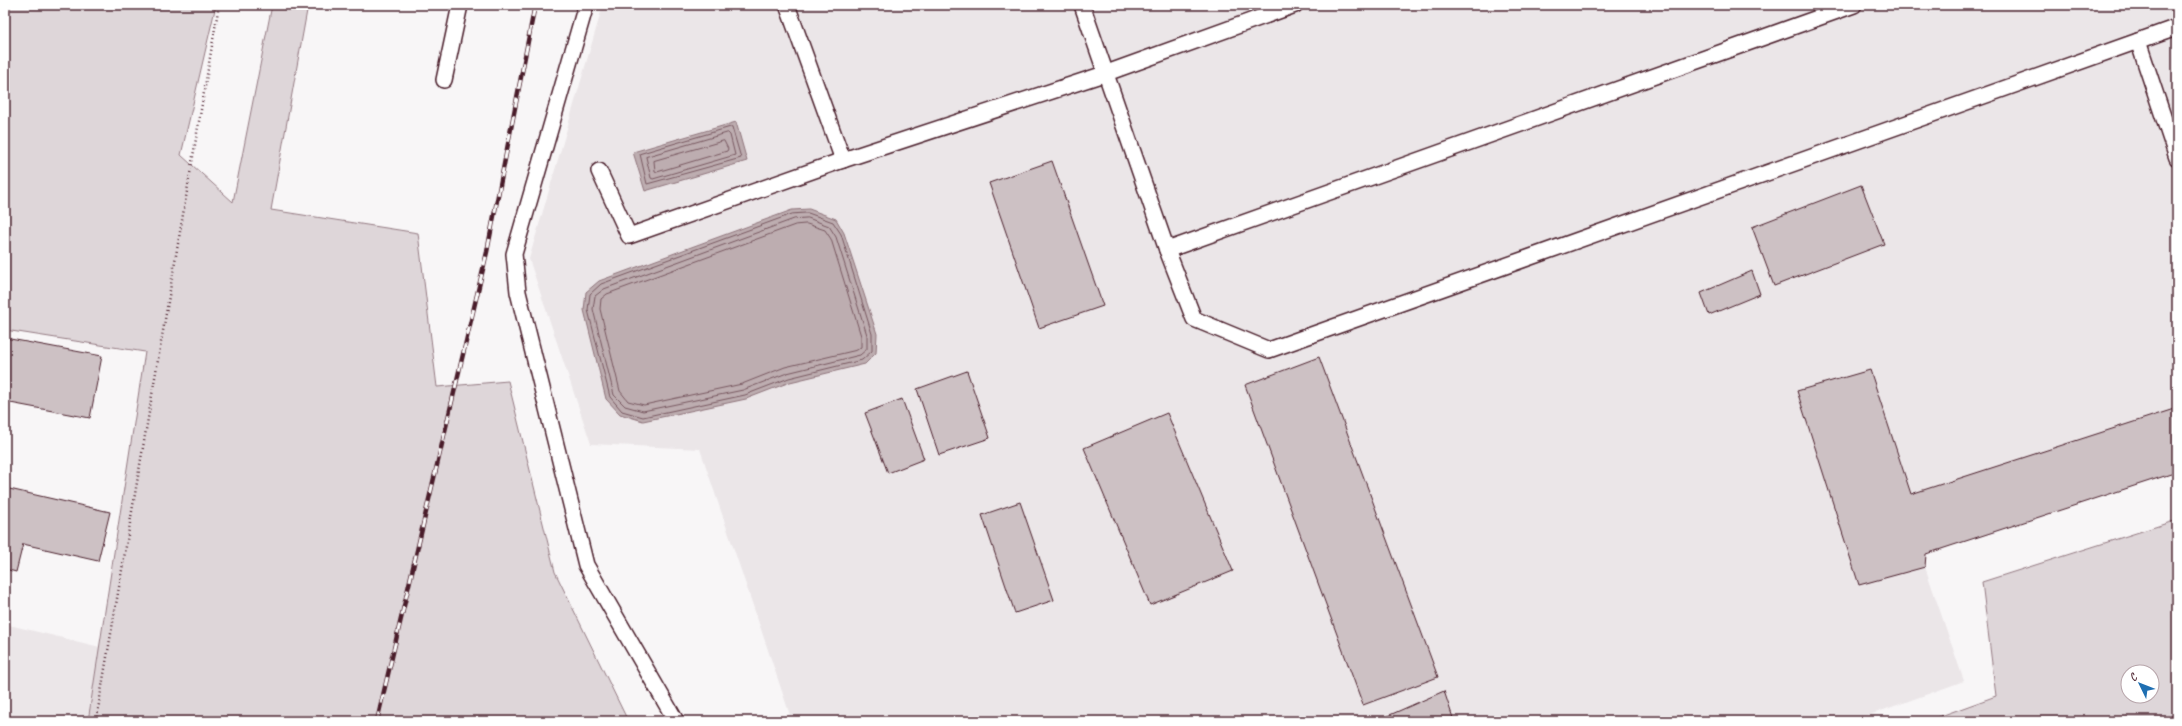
<svg xmlns="http://www.w3.org/2000/svg" width="2182" height="726" viewBox="0 0 2182 726" font-family="Caveat,sans-serif">
<style>
.built{fill:#ebe6e8}
.green{fill:#ded6d9;stroke:#947a82;fill-rule:evenodd}
.water{fill:#bdadb0;stroke:#8f747b}
.lines{fill:none;stroke-linecap:round;stroke-linejoin:round}
.shore{stroke:#785860;stroke-width:1}
.building{fill:#cdc1c4;stroke:#4a1f2b}
.lane-casing{stroke:#4a1f2b;stroke-width:18}
.path{stroke:#4a1f2b;stroke-width:2.5;stroke-dasharray:1 3;stroke-linecap:butt}
.lane{stroke:#fff;stroke-width:15}
.rail-casing{stroke:#4a1f2b;stroke-width:4.5}
.rail{stroke:#fff;stroke-width:3;stroke-dasharray:9;stroke-linecap:butt}
</style>
<rect width="100%" height="100%" fill="#f8f6f7"/>
<filter id="ink" filterUnits="userSpaceOnUse"><feTurbulence type="fractalNoise" baseFrequency=".025" numOctaves="2"/><feDisplacementMap in="SourceGraphic" scale="8" xChannelSelector="R" yChannelSelector="G"/><feConvolveMatrix kernelMatrix="1 2 1 2 8 2 1 2 1" color-interpolation-filters="sRGB"/></filter>
<g filter="url(#ink)">
<g class="built">
<path d="M 603,5 L 2177,5 L 2177,472 L 1926,554 L 1925,567 L 1964,681 L 1853,721 L 792,721 L 700,449 L 591,444 L 529,259 Z"/>
<path d="M 5,624 L 100,647 L 87,721 L 5,721 Z"/>
</g>
<g class="green">
<path d="M 5,5 L 216,5 L 181,155 L 233,202 L 272,5 L 308,5 L 271,210 L 418,233 L 437,387 L 508,381 L 555,572 L 628,721 L 88,721 L 145,352 L 5,330 Z"/>
<path d="M 2177,520 L 2177,721 L 1927,721 L 1996,696 L 1982,582 ZM 2128,672 L 2152,672 L 2152,696 L 2128,696 Z"/>
</g>
<g class="water">
<path d="M 736,122 L 747,161 L 645,191 L 633,152 Z"/>
<path d="M 809,209 L 836,219 L 844,233 L 877,334 L 876,353 L 865,364 L 790,382 L 746,399 L 643,421 L 620,414 L 606,399 L 584,310 L 586,292 L 599,281 L 792,210 Z"/>
</g>
<g class="lines">
<g class="shore">
<path d="M 732,127 L 741,158 L 647,184 L 640,154 Z"/>
<path d="M 728,133 L 730,135 L 735,155 L 653,179 L 651,178 L 646,157 Z"/>
<path d="M 724,141 L 728,149 L 727,151 L 657,172 L 655,171 L 654,161 Z"/>
<path d="M 808,213 L 833,222 L 841,234 L 872,334 L 872,351 L 862,360 L 789,378 L 745,395 L 643,417 L 622,411 L 610,397 L 588,310 L 590,294 L 601,284 L 792,214 Z"/>
<path d="M 808,218 L 829,226 L 836,237 L 867,335 L 867,349 L 860,355 L 787,373 L 743,390 L 643,411 L 625,406 L 614,395 L 593,309 L 595,296 L 604,289 L 794,219 Z"/>
<path d="M 807,224 L 825,230 L 831,239 L 861,336 L 861,347 L 857,350 L 785,367 L 742,384 L 644,405 L 628,401 L 620,391 L 600,309 L 601,299 L 607,294 L 795,225 Z"/>
</g>
</g>
<g class="building">
<path d="M 1052,161 L 1103,306 L 1039,328 L 989,183 Z"/>
<path d="M 1861,185 L 1884,244 L 1774,286 L 1752,227 Z"/>
<path d="M 1752,271 L 1760,294 L 1709,315 L 1701,293 Z"/>
<path d="M 5,338 L 102,356 L 90,418 L 5,402 Z"/>
<path d="M 1319,357 L 1438,677 L 1363,705 L 1245,385 Z"/>
<path d="M 1870,370 L 1911,494 L 2177,408 L 2177,472 L 1926,554 L 1925,567 L 1859,585 L 1797,391 Z"/>
<path d="M 967,371 L 990,438 L 939,455 L 917,389 Z"/>
<path d="M 902,399 L 924,459 L 888,473 L 865,413 Z"/>
<path d="M 1167,413 L 1233,571 L 1150,605 L 1084,448 Z"/>
<path d="M 5,488 L 110,512 L 98,561 L 23,544 L 16,572 L 5,569 Z"/>
<path d="M 1020,502 L 1054,600 L 1015,613 L 982,515 Z"/>
<path d="M 1444,691 L 1454,721 L 1384,721 L 1383,718 Z"/>
</g>
<g class="lines">
<defs>
<g id="lane">
<path d="M 586,5 L 514,254 L 518,292 L 586,565 L 676,721"/>
<path d="M 787,5 L 843,160"/>
<path d="M 1082,5 L 1167,250 L 1854,5"/>
<path d="M 2138,41 L 2177,27"/>
<path d="M 444,80 L 460,5"/>
<path d="M 599,171 L 629,236 L 843,160 L 1104,74 L 1295,5"/>
<path d="M 1167,250 L 1194,319 L 1269,350 L 2138,41 L 2177,158"/>
</g>
</defs>
<use href="#lane" class="lane-casing"/>
<path class="path" d="M 96,721 L 219,5"/>
<use href="#lane" class="lane"/>
<defs>
<path id="rail" d="M 377,721 L 487,252 L 535,5"/>
</defs>
<use href="#rail" class="rail-casing"/>
<use href="#rail" class="rail"/>
</g>
</g>
<rect width="2182" height="726" fill="none" stroke="#fff" stroke-width="20"/>
<rect x="10" y="10" width="2162" height="706" fill="none" stroke="#4a1f2b" stroke-width="1.5" filter="url(#ink)"/>
<g transform="translate(2140 684) rotate(313)"><circle r="19" fill="#ffffff" stroke="#b7a5aa"/>
<path d="M0-3L7 15L0 10L-7 15Z" fill="#1f6fb2"/>
<text y="-6" font-size="11" font-weight="bold" text-anchor="middle" fill="#4a1f2b">С</text>
</g>
</svg>
